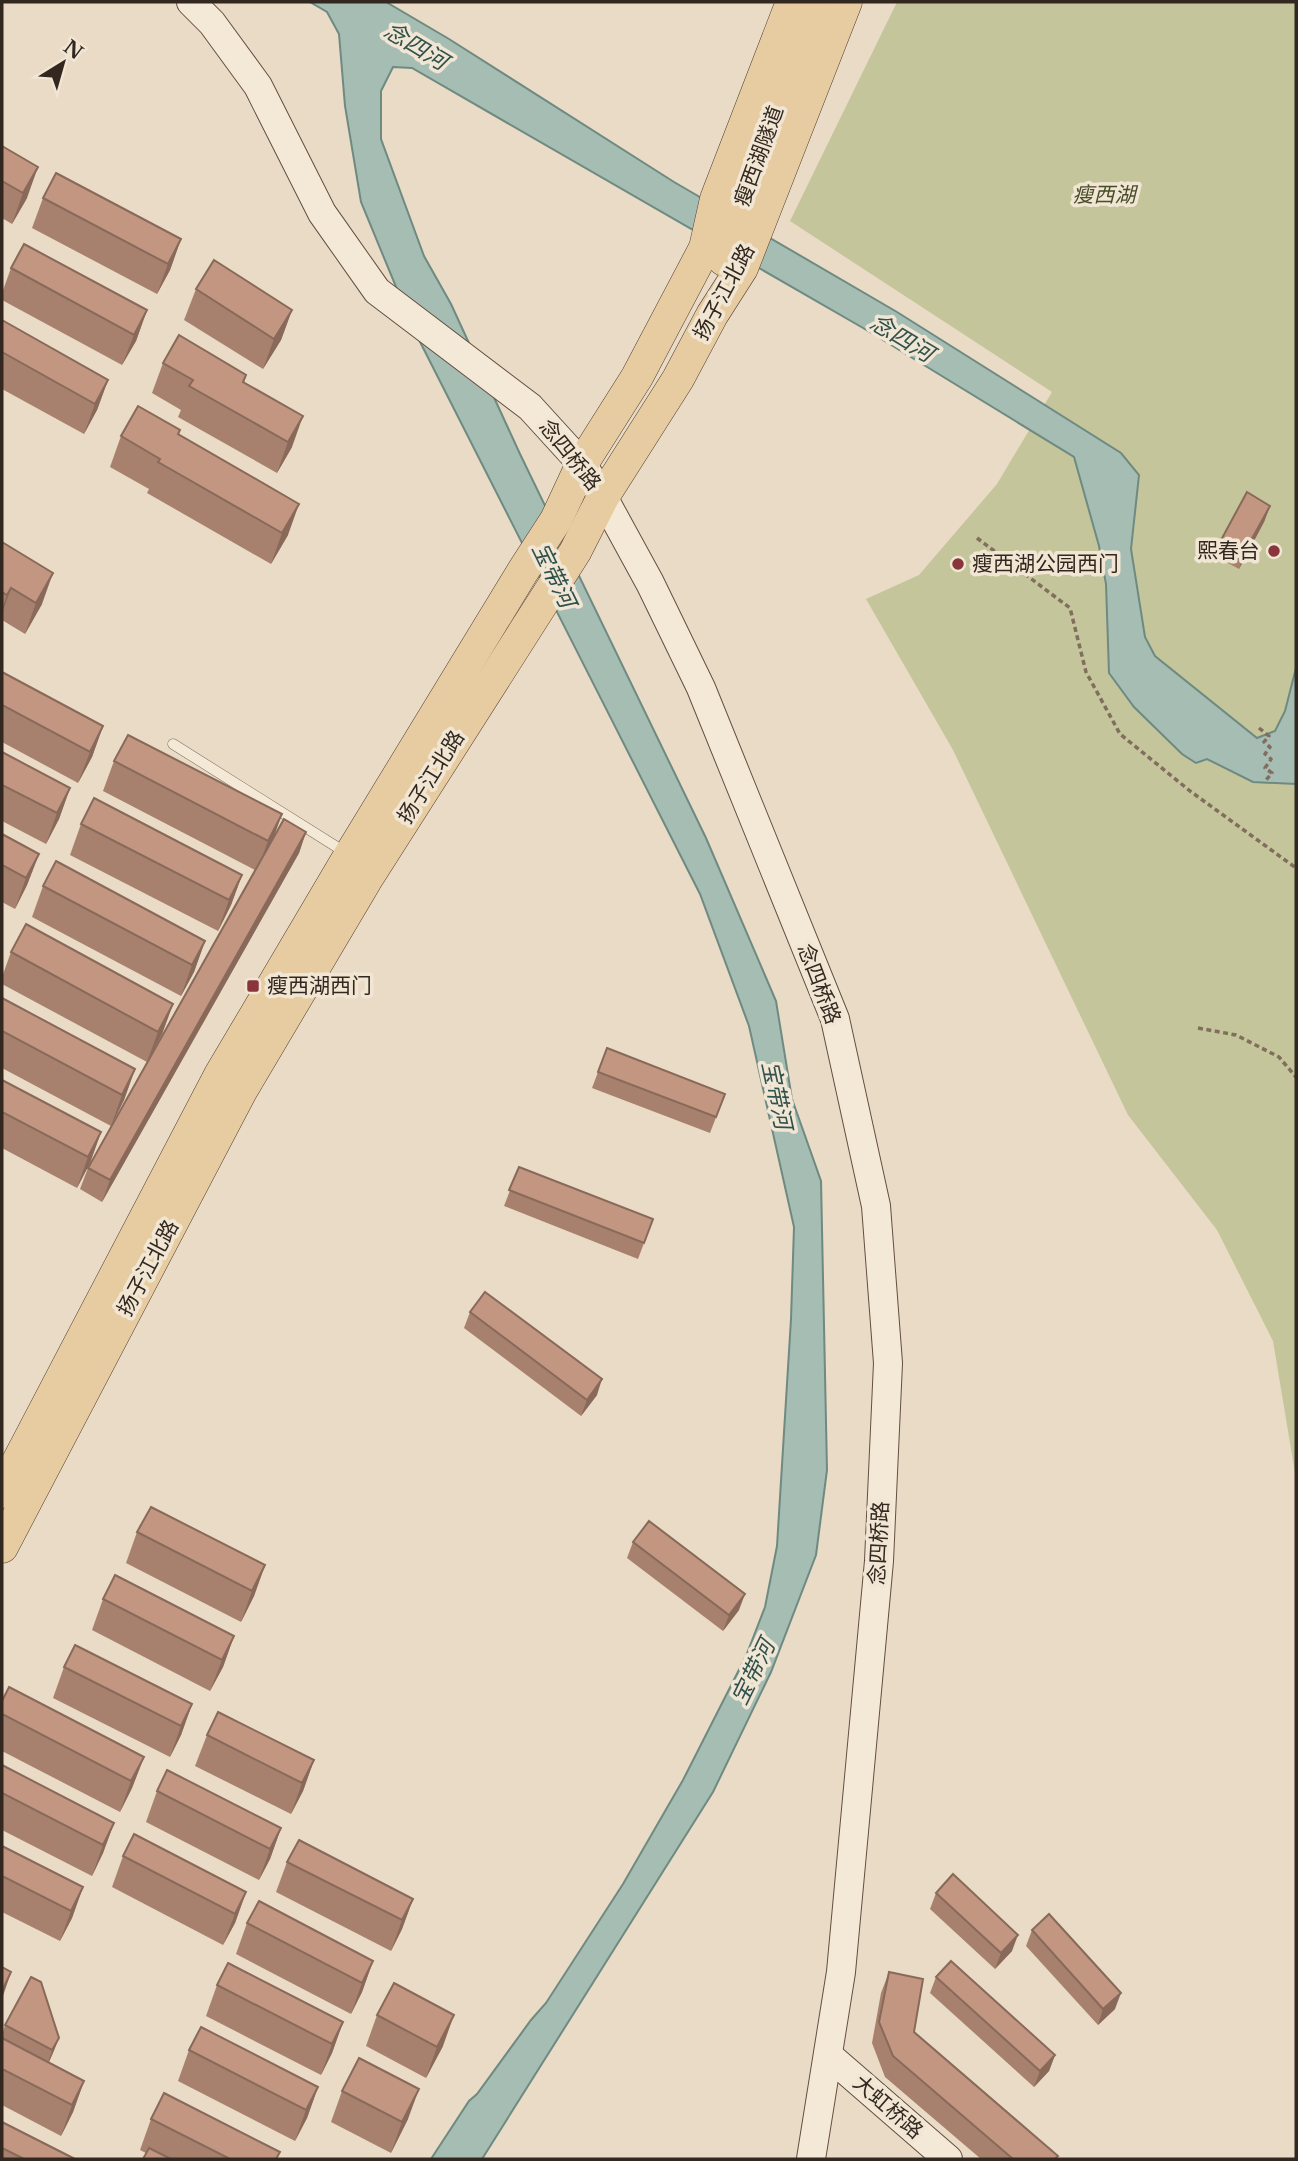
<svg xmlns="http://www.w3.org/2000/svg" width="1298" height="2161" viewBox="0 0 1298 2161" font-family="'Libre Baskerville','Noto Sans SC',serif">
<style>
.green{fill:#c4c59b}
.water{fill:#a6bdb4;stroke:#6e8a81;stroke-width:2}
.lines{fill:none;stroke-linecap:round;stroke-linejoin:round}
.lane-casing{stroke:#816e5d;stroke-width:11}
.secondary-casing{stroke:#634f41;stroke-width:30}
.primary-casing{stroke:#503d31;stroke-width:33}
.path{stroke:#816e5d;stroke-width:3.5;stroke-dasharray:5 3.5;stroke-linecap:butt}
.lane{stroke:#f4e9d7;stroke-width:10}
.secondary{stroke:#f4e9d7;stroke-width:28}
.primary{stroke:#e7cca1;stroke-width:32}
.wall{fill:#a7816e}
.shaded-wall{fill:#88695a}
.building{fill:#c29680;stroke:#88695a;stroke-width:2}
.poi-dot{fill:#89353c;stroke:#f1e6d4;stroke-width:2.5}
.labels{text-anchor:middle;dominant-baseline:central;stroke-width:7;stroke-linejoin:round;paint-order:stroke}
.street-label{font-size:21px;fill:#33281f;stroke:#f1e6d4}
.park-label{font-size:21px;font-style:italic;fill:#474d29;stroke:#f1e6d4}
.poi-label{font-size:21px;fill:#33281f;stroke:#f1e6d4;text-anchor:start}
.water-label{font-size:23px;font-style:italic;fill:#31514d;stroke:#f1e6d4}
</style>
<rect width="100%" height="100%" fill="#e9dbc5"/>
<path class="green" d="M 897,2 L 1296,2 L 1296,1479 L 1273,1341 L 1217,1230 L 1128,1115 L 953,750 L 866,599 L 919,575 L 997,484 L 1052,392 L 790,221 Z"/>
<path class="water" d="M 310,2 L 386,2 L 449,39 L 674,182 L 897,312 L 1121,453 L 1139,475 L 1131,549 L 1145,637 L 1155,656 L 1257,738 L 1275,731 L 1285,711 L 1296,668 L 1296,784 L 1253,782 L 1207,759 L 1196,763 L 1182,754 L 1134,707 L 1109,673 L 1106,584 L 1099,546 L 1074,457 L 870,332 L 412,68 L 393,67 L 381,91 L 381,139 L 424,256 L 451,304 L 520,454 L 706,838 L 776,1001 L 792,1099 L 821,1181 L 827,1470 L 816,1555 L 771,1672 L 713,1792 L 482,2159 L 431,2159 L 469,2101 L 477,2094 L 531,2020 L 546,2003 L 623,1884 L 683,1780 L 746,1656 L 765,1607 L 777,1546 L 791,1319 L 794,1227 L 749,1026 L 700,894 L 413,328 L 361,202 L 345,106 L 339,34 L 327,12 Z"/>
<g class="lines">
<defs>
<path id="lane" d="M 173,744 L 348,854"/>
<g id="secondary">
<path d="M 191,2 L 212,23 L 258,86 L 322,213 L 377,291 L 530,407 L 582,464 L 603,497 L 650,583 L 701,688 L 835,1019 L 876,1206 L 888,1363 L 879,1561 L 841,1972 L 811,2159"/>
<path d="M 828,2055 L 948,2159"/>
</g>
<g id="primary">
<path d="M 724,260 L 740,209 L 794,60 L 819,2"/>
<path d="M 2,1492 L 220,1075 L 350,855 L 523,571 L 556,520 L 582,464 L 637,377 L 705,248 L 716,199 L 792,2"/>
<path d="M 2,1547 L 241,1091 L 366,880 L 575,552 L 603,497 L 678,379 L 712,315 L 742,268 L 846,2"/>
</g>
</defs>
<use href="#lane" class="lane-casing"/>
<use href="#secondary" class="secondary-casing"/>
<use href="#primary" class="primary-casing"/>
<g class="path">
<path d="M 977,538 L 1070,608 L 1086,672 L 1120,734 L 1190,791 L 1296,868"/>
<path d="M 1259,728 L 1269,736 L 1264,742 L 1270,747 L 1265,754 L 1271,759 L 1265,768 L 1272,773 L 1266,780"/>
<path d="M 1198,1028 L 1236,1035 L 1279,1057 L 1296,1077"/>
</g>
<use href="#lane" class="lane"/>
<use href="#secondary" class="secondary"/>
<use href="#primary" class="primary"/>
</g>
<g class="wall">
<path d="M 2,146 L 27,198 L 12,224 L 2,218 Z"/>
<path d="M 43,198 L 181,239 L 170,270 L 157,294 L 32,228 Z"/>
<path d="M 11,268 L 147,310 L 136,341 L 122,365 L 2,300 L 2,293 Z"/>
<path d="M 196,289 L 292,310 L 281,340 L 263,369 L 184,320 Z"/>
<path d="M 2,320 L 108,380 L 97,410 L 84,434 L 2,389 Z"/>
<path d="M 163,363 L 246,375 L 244,383 L 292,447 L 277,473 L 178,417 L 181,410 L 152,393 Z"/>
<path d="M 180,430 L 178,434 L 288,535 L 271,564 L 147,493 L 149,489 L 110,467 L 121,436 Z"/>
<path d="M 1270,506 L 1264,522 L 1239,569 L 1215,556 L 1221,540 Z"/>
<path d="M 2,542 L 42,604 L 25,634 L 2,620 Z"/>
<path d="M 2,672 L 103,726 L 92,757 L 78,783 L 2,742 Z"/>
<path d="M 2,752 L 70,788 L 59,819 L 46,844 L 2,821 Z"/>
<path d="M 114,761 L 273,839 L 306,832 L 299,853 L 102,1202 L 80,1189 L 88,1168 L 255,870 L 103,791 Z"/>
<path d="M 81,824 L 242,875 L 231,905 L 218,931 L 70,855 Z"/>
<path d="M 2,834 L 39,854 L 27,885 L 15,909 L 2,902 Z"/>
<path d="M 43,886 L 205,941 L 194,972 L 181,996 L 32,917 Z"/>
<path d="M 11,952 L 173,1004 L 162,1034 L 147,1062 L 2,984 L 2,977 Z"/>
<path d="M 2,998 L 135,1069 L 124,1100 L 111,1126 L 2,1068 Z"/>
<path d="M 607,1048 L 725,1094 L 710,1133 L 592,1088 Z"/>
<path d="M 2,1080 L 101,1132 L 90,1163 L 77,1188 L 2,1148 Z"/>
<path d="M 519,1167 L 653,1219 L 638,1259 L 504,1206 Z"/>
<path d="M 470,1312 L 597,1395 L 581,1416 L 464,1328 Z"/>
<path d="M 137,1532 L 265,1565 L 254,1596 L 241,1622 L 126,1563 Z"/>
<path d="M 633,1542 L 739,1610 L 723,1631 L 627,1558 Z"/>
<path d="M 103,1599 L 234,1636 L 223,1667 L 210,1691 L 92,1630 Z"/>
<path d="M 64,1667 L 192,1704 L 181,1735 L 170,1757 L 53,1698 Z"/>
<path d="M 2,1701 L 144,1757 L 132,1788 L 120,1812 L 2,1751 Z"/>
<path d="M 207,1735 L 314,1760 L 303,1791 L 291,1814 L 195,1766 Z"/>
<path d="M 2,1765 L 114,1823 L 103,1853 L 92,1876 L 2,1830 Z"/>
<path d="M 157,1791 L 281,1828 L 270,1859 L 259,1880 L 146,1822 Z"/>
<path d="M 2,1846 L 83,1887 L 72,1918 L 60,1941 L 2,1912 Z"/>
<path d="M 123,1856 L 246,1892 L 235,1923 L 223,1945 L 112,1887 Z"/>
<path d="M 287,1862 L 413,1899 L 402,1929 L 391,1951 L 276,1892 Z"/>
<path d="M 936,1893 L 1012,1951 L 995,1969 L 930,1909 Z"/>
<path d="M 247,1923 L 373,1961 L 362,1992 L 351,2014 L 236,1954 Z"/>
<path d="M 1032,1930 L 1115,2009 L 1098,2025 L 1026,1946 Z"/>
<path d="M 889,1972 L 914,2032 L 1057,2159 L 981,2159 L 885,2077 L 872,2043 L 881,1993 Z"/>
<path d="M 936,1977 L 1055,2055 L 1049,2071 L 1034,2087 L 930,1993 Z"/>
<path d="M 217,1985 L 343,2022 L 332,2053 L 321,2075 L 206,2016 Z"/>
<path d="M 377,2015 L 443,2046 L 426,2078 L 366,2046 Z"/>
<path d="M 5,2025 L 59,2038 L 49,2062 L 84,2081 L 73,2112 L 61,2136 L 2,2105 L 2,2035 Z"/>
<path d="M 189,2050 L 318,2087 L 307,2118 L 295,2141 L 178,2081 Z"/>
<path d="M 342,2091 L 408,2119 L 391,2153 L 331,2122 Z"/>
<path d="M 151,2119 L 278,2159 L 143,2159 L 146,2153 L 140,2150 Z"/>
<path d="M 2,2122 L 75,2159 L 2,2159 Z"/>
</g>
<g class="shaded-wall">
<path d="M 38,167 L 27,198 L 12,224 L 23,193 Z"/>
<path d="M 181,239 L 170,270 L 157,294 L 168,264 Z"/>
<path d="M 147,310 L 136,341 L 122,365 L 134,335 Z"/>
<path d="M 292,310 L 281,340 L 263,369 L 274,339 Z"/>
<path d="M 108,380 L 97,410 L 84,434 L 95,404 Z"/>
<path d="M 303,416 L 292,447 L 277,473 L 288,442 Z"/>
<path d="M 299,504 L 288,535 L 271,564 L 282,533 Z"/>
<path d="M 1270,506 L 1264,522 L 1239,569 L 1244,553 Z"/>
<path d="M 53,573 L 42,604 L 25,634 L 36,603 Z"/>
<path d="M 11,588 L 2,613 L 2,609 L 7,595 Z"/>
<path d="M 103,726 L 92,757 L 78,783 L 90,752 Z"/>
<path d="M 70,788 L 59,819 L 46,844 L 57,813 Z"/>
<path d="M 282,814 L 271,845 L 257,872 L 268,841 Z"/>
<path d="M 306,832 L 299,853 L 102,1202 L 110,1180 Z"/>
<path d="M 39,854 L 27,885 L 15,909 L 26,878 Z"/>
<path d="M 242,875 L 231,905 L 218,931 L 229,900 Z"/>
<path d="M 205,941 L 194,972 L 181,996 L 192,965 Z"/>
<path d="M 173,1004 L 162,1034 L 147,1062 L 158,1032 Z"/>
<path d="M 135,1069 L 124,1100 L 111,1126 L 122,1095 Z"/>
<path d="M 101,1132 L 90,1163 L 77,1188 L 88,1157 Z"/>
<path d="M 602,1379 L 597,1395 L 581,1416 L 587,1400 Z"/>
<path d="M 265,1565 L 254,1596 L 241,1622 L 252,1591 Z"/>
<path d="M 745,1594 L 739,1610 L 723,1631 L 729,1615 Z"/>
<path d="M 234,1636 L 223,1667 L 210,1691 L 222,1660 Z"/>
<path d="M 192,1704 L 181,1735 L 170,1757 L 181,1726 Z"/>
<path d="M 144,1757 L 132,1788 L 120,1812 L 131,1781 Z"/>
<path d="M 314,1760 L 303,1791 L 291,1814 L 302,1783 Z"/>
<path d="M 114,1823 L 103,1853 L 92,1876 L 103,1845 Z"/>
<path d="M 281,1828 L 270,1859 L 259,1880 L 270,1849 Z"/>
<path d="M 83,1887 L 72,1918 L 60,1941 L 71,1911 Z"/>
<path d="M 246,1892 L 235,1923 L 223,1945 L 235,1914 Z"/>
<path d="M 413,1899 L 402,1929 L 391,1951 L 402,1920 Z"/>
<path d="M 1018,1935 L 1012,1951 L 995,1969 L 1001,1953 Z"/>
<path d="M 373,1961 L 362,1992 L 351,2014 L 362,1983 Z"/>
<path d="M 11,1972 L 2,1999 L 2,1991 Z"/>
<path d="M 1121,1993 L 1115,2009 L 1098,2025 L 1103,2009 Z"/>
<path d="M 454,2015 L 443,2046 L 426,2078 L 437,2047 Z"/>
<path d="M 343,2022 L 332,2053 L 321,2075 L 332,2044 Z"/>
<path d="M 59,2038 L 53,2053 L 47,2066 L 52,2050 Z"/>
<path d="M 1055,2055 L 1049,2071 L 1034,2087 L 1040,2071 Z"/>
<path d="M 84,2081 L 73,2112 L 61,2136 L 72,2105 Z"/>
<path d="M 318,2087 L 307,2118 L 295,2141 L 306,2110 Z"/>
<path d="M 419,2089 L 408,2119 L 391,2153 L 402,2122 Z"/>
</g>
<g class="building">
<path d="M 2,146 L 38,167 L 23,193 L 2,181 Z"/>
<path d="M 56,173 L 181,239 L 168,264 L 43,198 Z"/>
<path d="M 24,244 L 147,310 L 134,335 L 11,268 Z"/>
<path d="M 214,260 L 292,310 L 274,339 L 196,289 Z"/>
<path d="M 2,320 L 108,380 L 95,404 L 2,352 Z"/>
<path d="M 179,335 L 246,375 L 243,382 L 303,416 L 288,442 L 189,386 L 193,380 L 163,363 Z"/>
<path d="M 138,406 L 180,430 L 178,434 L 299,504 L 282,533 L 158,462 L 160,459 L 121,436 Z"/>
<path d="M 1247,492 L 1270,506 L 1244,553 L 1221,540 Z"/>
<path d="M 2,542 L 53,573 L 36,603 L 11,588 L 7,595 L 2,592 Z"/>
<path d="M 2,672 L 103,726 L 90,752 L 2,705 Z"/>
<path d="M 128,735 L 282,814 L 268,841 L 114,761 Z"/>
<path d="M 2,752 L 70,788 L 57,813 L 2,785 Z"/>
<path d="M 94,798 L 242,875 L 229,900 L 81,824 Z"/>
<path d="M 284,819 L 306,832 L 110,1180 L 88,1168 Z"/>
<path d="M 2,834 L 39,854 L 26,878 L 2,865 Z"/>
<path d="M 56,861 L 205,941 L 192,965 L 43,886 Z"/>
<path d="M 26,924 L 173,1004 L 158,1032 L 11,952 Z"/>
<path d="M 2,998 L 135,1069 L 122,1095 L 2,1031 Z"/>
<path d="M 607,1048 L 725,1094 L 716,1117 L 598,1072 Z"/>
<path d="M 2,1080 L 101,1132 L 88,1157 L 2,1112 Z"/>
<path d="M 519,1167 L 653,1219 L 644,1243 L 509,1190 Z"/>
<path d="M 485,1292 L 602,1379 L 587,1400 L 470,1312 Z"/>
<path d="M 151,1507 L 265,1565 L 252,1591 L 137,1532 Z"/>
<path d="M 649,1521 L 745,1594 L 729,1615 L 633,1542 Z"/>
<path d="M 115,1575 L 234,1636 L 222,1660 L 103,1599 Z"/>
<path d="M 75,1645 L 192,1704 L 181,1726 L 64,1667 Z"/>
<path d="M 9,1687 L 144,1757 L 131,1781 L 2,1714 L 2,1701 Z"/>
<path d="M 218,1712 L 314,1760 L 302,1783 L 207,1735 Z"/>
<path d="M 2,1765 L 114,1823 L 103,1845 L 2,1793 Z"/>
<path d="M 167,1770 L 281,1828 L 270,1849 L 157,1791 Z"/>
<path d="M 134,1834 L 246,1892 L 235,1914 L 123,1856 Z"/>
<path d="M 299,1840 L 413,1899 L 402,1920 L 287,1862 Z"/>
<path d="M 2,1846 L 83,1887 L 71,1911 L 2,1876 Z"/>
<path d="M 953,1874 L 1018,1935 L 1001,1953 L 936,1893 Z"/>
<path d="M 259,1901 L 373,1961 L 362,1983 L 247,1923 Z"/>
<path d="M 1049,1914 L 1121,1993 L 1103,2009 L 1032,1930 Z"/>
<path d="M 951,1961 L 1055,2055 L 1040,2071 L 936,1977 Z"/>
<path d="M 228,1963 L 343,2022 L 332,2044 L 217,1985 Z"/>
<path d="M 2,1967 L 11,1972 L 2,1991 Z"/>
<path d="M 889,1972 L 923,1979 L 914,2032 L 1058,2156 L 1055,2159 L 1013,2159 L 893,2056 L 879,2022 Z"/>
<path d="M 31,1977 L 41,1982 L 59,2038 L 52,2050 L 5,2025 Z"/>
<path d="M 394,1983 L 454,2015 L 437,2047 L 377,2015 Z"/>
<path d="M 201,2027 L 318,2087 L 306,2110 L 189,2050 Z"/>
<path d="M 2,2038 L 84,2081 L 72,2105 L 2,2069 Z"/>
<path d="M 359,2058 L 419,2089 L 402,2122 L 342,2091 Z"/>
<path d="M 164,2093 L 280,2152 L 276,2159 L 230,2159 L 151,2119 Z"/>
<path d="M 2,2122 L 75,2159 L 24,2159 L 2,2148 Z"/>
<path d="M 149,2148 L 171,2159 L 143,2159 Z"/>
</g>
<g class="poi-dot">
<circle cx="1274" cy="551" r="7"/>
<circle cx="958" cy="564" r="7"/>
<rect x="246" y="979" width="14" height="14" rx="3.5"/>
</g>
<g class="labels">
<g class="street-label">
<text transform="translate(759 156) rotate(-70)">瘦西湖隧道</text>
<text transform="translate(724 292) rotate(-62)">扬子江北路</text>
<text transform="translate(570 455) rotate(51)">念四桥路</text>
<text transform="translate(431 777) rotate(-58)">扬子江北路</text>
<text transform="translate(819 984) rotate(69)">念四桥路</text>
<text transform="translate(148 1268) rotate(-62)">扬子江北路</text>
<text transform="translate(879 1543) rotate(-87)">念四桥路</text>
<text transform="translate(888 2107) rotate(41)">大虹桥路</text>
</g>
<g class="park-label">
<text x="1104" y="195">瘦西湖</text>
</g>
<g class="poi-label">
<text x="1260" y="551" text-anchor="end">熙春台</text>
<text x="972" y="564">瘦西湖公园西门</text>
<text x="267" y="986">瘦西湖西门</text>
</g>
<g class="water-label">
<text transform="translate(416 46) rotate(31)">念四河</text>
<text transform="translate(902 338) rotate(31)">念四河</text>
<text transform="translate(554 575) rotate(64)">宝带河</text>
<text transform="translate(777 1095) rotate(78)">宝带河</text>
<text transform="translate(753 1672) rotate(-64)">宝带河</text>
</g>
</g>
<rect width="1298" height="2161" fill="none" stroke="#33281f" stroke-width="7"/>
<g transform="translate(63 63) rotate(37)" stroke="#f1e6d4" stroke-width="5" paint-order="stroke">
<path d="M0-5L12 26L0 18L-12 26Z" fill="#33281f"/>
<text y="-10" font-size="19" font-weight="bold" text-anchor="middle" fill="#33281f">N</text>
</g>
</svg>
